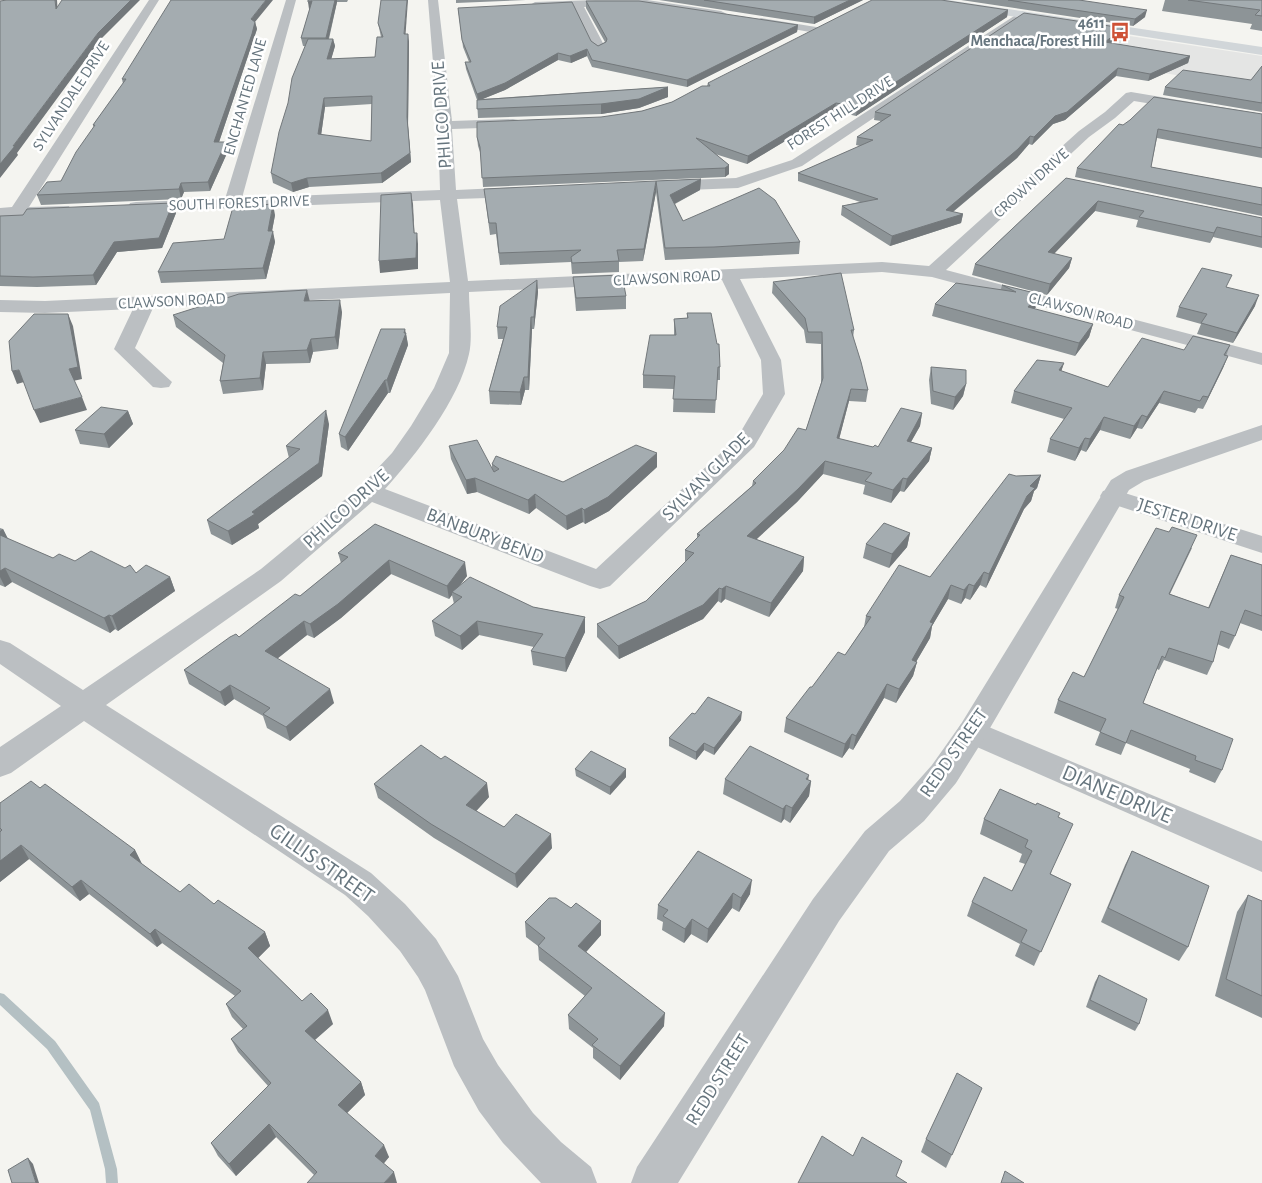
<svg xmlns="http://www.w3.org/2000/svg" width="1262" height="1183" viewBox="0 0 1262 1183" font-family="'Alegreya Sans',sans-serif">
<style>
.built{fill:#e4e5e4}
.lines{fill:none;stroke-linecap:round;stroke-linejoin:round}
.stream{fill:#b4c0c3;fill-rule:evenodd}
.minor{fill:#bbbfc2;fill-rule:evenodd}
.tertiary{fill:#bbbfc2;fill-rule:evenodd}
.secondary{fill:#d1d6d9;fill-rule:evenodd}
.wall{fill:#8d9497;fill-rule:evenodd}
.shaded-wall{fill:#73787b}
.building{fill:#a4acb0;stroke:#73787b;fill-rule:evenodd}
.labels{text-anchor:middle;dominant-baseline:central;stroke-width:5;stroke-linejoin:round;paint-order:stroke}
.far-poi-label{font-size:16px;font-weight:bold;fill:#66757e;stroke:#fff;text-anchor:end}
.far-street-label{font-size:16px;fill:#66757e;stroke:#fff}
.street-label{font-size:19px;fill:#66757e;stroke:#fff}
.near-street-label{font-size:22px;fill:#66757e;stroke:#fff}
</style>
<rect width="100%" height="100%" fill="#f4f4f0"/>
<path class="built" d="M 1090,30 L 1262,56 L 1262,82 L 1235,85 L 1058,55 Z"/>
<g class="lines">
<path class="stream" d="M 0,993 L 4,994 L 55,1041 L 99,1103 L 117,1169 L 118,1183 L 106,1183 L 105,1169 L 90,1110 L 47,1049 L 0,1005 Z"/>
<g class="minor">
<path d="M 149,0 L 159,0 L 29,207 L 69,206 L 71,210 L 69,214 L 63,215 L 0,218 L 0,208 L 12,207 Z"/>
<path d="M 286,0 L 296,0 L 242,198 L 440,190 L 438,125 L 428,0 L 438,0 L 452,121 L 513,119 L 518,120 L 520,123 L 518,126 L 513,127 L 452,129 L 456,190 L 521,187 L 527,189 L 529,192 L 527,195 L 521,197 L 457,199 L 468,281 L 882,262 L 929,266 L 1079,131 L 1105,112 L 1126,93 L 1131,92 L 1262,114 L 1262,122 L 1134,101 L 1115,118 L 1089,137 L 946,270 L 1262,353 L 1262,365 L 932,277 L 882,272 L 740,279 L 781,360 L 785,394 L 754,447 L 610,586 L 600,589 L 590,586 L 372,502 L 281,581 L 106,705 L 371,873 L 405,904 L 436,939 L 458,976 L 483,1039 L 498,1065 L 533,1113 L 561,1142 L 591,1167 L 597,1183 L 541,1183 L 503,1143 L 479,1111 L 454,1066 L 425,990 L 418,977 L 400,951 L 368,916 L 345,895 L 84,721 L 11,773 L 0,777 L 0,747 L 61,706 L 0,664 L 0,640 L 10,643 L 83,690 L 261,569 L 360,487 L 392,453 L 411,426 L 434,388 L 449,353 L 450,293 L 153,308 L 135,348 L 172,382 L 169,387 L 161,388 L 153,387 L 114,349 L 133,309 L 45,313 L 0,312 L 0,300 L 45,301 L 450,282 L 440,200 L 136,212 L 130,211 L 128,207 L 130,203 L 136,202 L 225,199 ZM 722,280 L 761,360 L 763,394 L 737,438 L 596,569 L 385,489 C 416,455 459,400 469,354 C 473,338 469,309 469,292 Z"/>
<path d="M 596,0 L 647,0 L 721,11 L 727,14 L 721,17 L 639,5 L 584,7 L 605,47 L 599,51 L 593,47 L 573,7 L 535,8 L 530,5 L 535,2 Z"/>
<path d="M 1022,11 L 1028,14 L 1026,16 L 802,166 L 738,188 L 663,191 L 657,189 L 655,186 L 657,183 L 663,181 L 736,178 L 792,160 Z"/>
<path d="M 761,18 L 816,27 L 822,30 L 816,33 L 757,23 L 755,21 Z"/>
<path d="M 1112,489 L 1262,536 L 1262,553 L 1103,501 L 1100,496 L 1103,491 Z"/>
<path d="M 972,720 L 1262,841 L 1262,872 L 961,740 L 956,732 L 961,724 Z"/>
</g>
<path class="tertiary" d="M 1262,425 L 1262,440 L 1144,481 L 1129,490 L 983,740 L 956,783 L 924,821 L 889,851 L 839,921 L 678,1183 L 631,1183 L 637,1167 L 813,899 L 865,831 L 900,801 L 932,765 L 961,724 L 1111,480 L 1126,471 Z"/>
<path class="secondary" d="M 922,0 L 948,0 L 1262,47 L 1262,55 L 927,3 Z"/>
</g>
<g class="wall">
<path d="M 308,0 L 348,0 L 347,2 L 337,2 L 329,39 L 333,39 L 335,46 L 331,59 L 375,57 L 381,37 L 378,23 L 406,34 L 409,42 L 408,126 L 411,162 L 382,183 L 309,187 L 293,192 L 273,183 L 271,173 L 305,46 L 303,46 L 301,38 L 310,9 ZM 372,104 L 371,141 L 321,135 L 325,107 Z"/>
<path d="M 456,0 L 526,0 L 456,3 Z"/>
<path d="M 659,0 L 863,0 L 814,24 Z"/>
<path d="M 961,0 L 1079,0 L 1145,17 L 1133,26 Z"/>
<path d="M 1165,0 L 1262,0 L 1262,31 L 1250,29 L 1252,24 L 1162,11 Z"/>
<path d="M 586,1 L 798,25 L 797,32 L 687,87 L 592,67 L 587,56 L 571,63 L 558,60 L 505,90 L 482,99 L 668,87 L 668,97 L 639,108 L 601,114 L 478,118 L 477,100 L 466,69 L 465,62 L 469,62 L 463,47 L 458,8 L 591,41 L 598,46 L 605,42 L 586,8 Z"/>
<path d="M 1008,10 L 1007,17 L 856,116 L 835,111 L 747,164 L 715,154 L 729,165 L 729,174 L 725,177 L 483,187 L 481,155 L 478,146 L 477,137 L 642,111 L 672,102 L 707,86 L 708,83 Z"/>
<path d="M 255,22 L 257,29 L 253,41 L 219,142 L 226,142 L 228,151 L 210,191 L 184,192 L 181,199 L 41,205 L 37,195 L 61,181 L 94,128 L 93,125 L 123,84 L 122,79 Z"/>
<path d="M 1121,35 L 1111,43 L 1190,56 L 1188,63 L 1148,81 L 1116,76 L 1065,120 L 1053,124 L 1032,145 L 1029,144 L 1017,158 L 953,212 L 963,214 L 961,223 L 890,246 L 841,215 L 842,206 L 860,202 L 798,181 L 798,173 L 860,146 L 856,145 L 857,137 L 881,121 L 874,120 L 875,112 Z"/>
<path d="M 1262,66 L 1262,112 L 1163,95 L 1165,87 L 1251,80 Z"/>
<path d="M 1262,114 L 1262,158 L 1157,138 L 1151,167 L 1262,188 L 1262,216 L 1075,177 L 1077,168 L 1123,125 Z"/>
<path d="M 1066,178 L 1262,218 L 1262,248 L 1213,237 L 1210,243 L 1136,227 L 1138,220 L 1095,211 L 1054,254 L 1072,258 L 1069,268 L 1047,295 L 972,275 L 975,264 Z"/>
<path d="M 701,179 L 700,190 L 675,204 L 683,221 L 800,242 L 799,254 L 713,258 L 665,260 L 656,192 L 656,181 Z"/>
<path d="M 484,189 L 656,192 L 643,261 L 619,262 L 619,272 L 572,274 L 571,262 L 500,265 L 496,234 L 490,235 Z"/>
<path d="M 176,213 L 162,248 L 117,252 L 96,285 L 37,287 L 0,286 L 0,216 Z"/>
<path d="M 275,215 L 272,231 L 275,242 L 266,279 L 161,283 L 158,272 Z"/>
<path d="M 573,277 L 626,296 L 626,309 L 576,311 Z"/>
<path d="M 537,280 L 538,292 L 534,329 L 532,329 L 529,390 L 525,390 L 521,405 L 490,404 L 489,391 L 503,339 L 498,339 L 497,327 Z"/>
<path d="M 773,282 L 854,330 L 853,338 L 868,390 L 866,402 L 849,401 L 839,439 L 873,447 L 878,447 L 922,413 L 920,426 L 911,442 L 932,448 L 929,461 L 904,492 L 900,491 L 891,503 L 863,494 L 865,485 L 823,474 L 797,502 L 756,539 L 804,557 L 803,571 L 769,617 L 725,599 L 721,603 L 718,601 L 703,619 L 619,659 L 597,637 L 597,624 L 646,601 L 685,563 L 685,550 L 697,538 L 697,534 L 752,486 L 753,481 L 806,430 L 821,383 L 821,344 L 806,343 L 804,330 L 772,293 Z"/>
<path d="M 1002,285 L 1039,294 L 1036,307 L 1034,309 L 1093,324 L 1089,337 L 1075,356 L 932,316 L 935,304 L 1001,289 Z"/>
<path d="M 1227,287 L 1255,306 L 1233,343 L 1197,334 L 1201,324 L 1176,317 L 1179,307 Z"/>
<path d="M 309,301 L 342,312 L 338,349 L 313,352 L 310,363 L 266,364 L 263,390 L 223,394 L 220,381 L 223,363 L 176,327 L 173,315 Z"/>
<path d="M 687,313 L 720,367 L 720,380 L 717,380 L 715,413 L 673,412 L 674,389 L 643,388 L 643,375 L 674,335 L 674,319 L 687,318 Z"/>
<path d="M 406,333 L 408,345 L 390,393 L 388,393 L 348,451 L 341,447 L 339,434 Z"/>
<path d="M 1230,345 L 1226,356 L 1228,356 L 1223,368 L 1203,409 L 1198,408 L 1195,413 L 1159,403 L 1142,429 L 1137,428 L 1130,439 L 1100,430 L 1086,452 L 1081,450 L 1075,461 L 1047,452 L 1050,439 L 1064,419 L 1011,403 L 1014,391 L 1064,363 L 1061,371 L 1108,387 L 1184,350 Z"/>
<path d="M 931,367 L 966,384 L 963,396 L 953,410 L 931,404 L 929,380 Z"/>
<path d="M 128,411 L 133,424 L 109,448 L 80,444 L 75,430 Z"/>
<path d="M 329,424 L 322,476 L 258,524 L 259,528 L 232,545 L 211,534 L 207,520 L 289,458 L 286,446 Z"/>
<path d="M 449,446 L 492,468 L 492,464 L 563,482 L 657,467 L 609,511 L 585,524 L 583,522 L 567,530 L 536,508 L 529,514 L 477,492 L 467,494 L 451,459 Z"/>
<path d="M 1041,475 L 1037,488 L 1034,491 L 1031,501 L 1024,509 L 986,588 L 980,585 L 970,600 L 965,598 L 961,604 L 948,599 L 932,626 L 930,638 L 916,662 L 917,662 L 913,676 L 896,703 L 884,698 L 853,750 L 849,748 L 842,758 L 784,732 L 786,718 L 812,687 L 845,655 L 864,627 L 866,616 L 930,577 L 1016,476 Z"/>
<path d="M 375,524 L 467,576 L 458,588 L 533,607 L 585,617 L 585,632 L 566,672 L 533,665 L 531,651 L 534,647 L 479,635 L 462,650 L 435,636 L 432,621 L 454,604 L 452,595 L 449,599 L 391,574 L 341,618 L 314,638 L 307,635 L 277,659 L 334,703 L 290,741 L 267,728 L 263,716 L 234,699 L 225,706 L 189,684 L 184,670 L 239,637 L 300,596 L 341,563 L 338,553 Z"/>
<path d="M 0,528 L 3,529 L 8,539 L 53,558 L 136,573 L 170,577 L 175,591 L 118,631 L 115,629 L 110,633 L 12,582 L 5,587 L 0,585 Z"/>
<path d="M 1169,532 L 1192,548 L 1170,594 L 1208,608 L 1231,555 L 1262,565 L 1262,631 L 1240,623 L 1235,636 L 1229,649 L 1217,644 L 1213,662 L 1207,675 L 1164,660 L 1159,670 L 1157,669 L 1143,703 L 1222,770 L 1215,783 L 1189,772 L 1190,769 L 1126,743 L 1121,755 L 1095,745 L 1100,732 L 1054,713 L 1058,700 L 1084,677 L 1118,609 L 1115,608 L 1119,595 Z"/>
<path d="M 910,533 L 907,547 L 889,568 L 863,558 L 866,544 Z"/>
<path d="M 695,714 L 741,720 L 714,755 L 704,750 L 696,760 L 669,746 L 669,738 Z"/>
<path d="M 575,769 L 626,777 L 610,795 L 576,776 Z"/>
<path d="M 725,779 L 808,780 L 811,781 L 809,796 L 790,823 L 784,819 L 781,823 L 723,794 Z"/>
<path d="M 374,784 L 489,797 L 476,811 L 504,827 L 552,848 L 517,888 L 434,838 L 378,798 Z"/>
<path d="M 40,788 L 135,850 L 142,864 L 180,892 L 214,904 L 265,932 L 270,946 L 258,958 L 302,1001 L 333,1024 L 315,1040 L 361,1082 L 365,1095 L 347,1113 L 389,1157 L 384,1163 L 314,1175 L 276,1137 L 236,1176 L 218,1156 L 211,1143 L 268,1086 L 238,1052 L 231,1039 L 243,1029 L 232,1017 L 226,1004 L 235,996 L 162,943 L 157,947 L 89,894 L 80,901 L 29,859 L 0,882 L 0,803 Z"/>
<path d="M 1058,817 L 1051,874 L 1071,884 L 1034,966 L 1015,956 L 1020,944 L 967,916 L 972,902 L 1012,891 L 1025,864 L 1019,862 L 1022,854 L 980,834 L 984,819 Z"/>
<path d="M 698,851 L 750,894 L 739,912 L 732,908 L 707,943 L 691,934 L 684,943 L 662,930 L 663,922 L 657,919 L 658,905 Z"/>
<path d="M 1132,851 L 1188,947 L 1179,961 L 1101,922 L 1125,865 Z"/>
<path d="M 1248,895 L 1262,901 L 1262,1018 L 1215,996 L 1237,912 Z"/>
<path d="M 571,908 L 601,921 L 601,935 L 586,952 L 664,1026 L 620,1080 L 593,1058 L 593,1048 L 569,1029 L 568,1015 L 585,996 L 539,960 L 538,946 L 526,937 L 525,922 Z"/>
<path d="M 1099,975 L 1139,1024 L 1135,1031 L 1086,1007 L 1095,982 Z"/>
<path d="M 982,1088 L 946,1168 L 921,1152 L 926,1139 Z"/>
</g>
<g class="shaded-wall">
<path d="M 55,0 L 57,0 L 58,16 L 56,9 Z"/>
<path d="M 131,0 L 140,0 L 100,40 L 17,153 L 18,155 L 0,178 L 0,164 L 13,146 L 98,33 Z"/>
<path d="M 266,0 L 273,0 L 255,22 L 257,29 L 253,41 L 216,151 L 214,142 L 251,19 Z"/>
<path d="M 335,0 L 337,0 L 337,2 L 327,45 L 326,38 Z"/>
<path d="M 407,0 L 408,0 L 405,42 L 404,34 Z"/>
<path d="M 850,0 L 863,0 L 814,24 L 814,17 Z"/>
<path d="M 312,1 L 313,9 L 309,9 L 308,2 Z"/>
<path d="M 1008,10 L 1007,17 L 856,116 L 857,107 Z"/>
<path d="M 1147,10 L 1145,17 L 1133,26 L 1135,19 Z"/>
<path d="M 798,25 L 797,32 L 687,87 L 687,80 Z"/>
<path d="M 1123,28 L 1121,35 L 1103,49 L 1105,42 Z"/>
<path d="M 408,34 L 409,42 L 408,126 L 411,162 L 382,183 L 381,173 L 407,117 Z"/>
<path d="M 333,39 L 335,46 L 329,67 L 327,59 Z"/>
<path d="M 587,49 L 587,56 L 571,63 L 570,56 Z"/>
<path d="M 558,53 L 558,60 L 505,90 L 478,101 L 477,94 Z"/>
<path d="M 1190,56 L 1188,63 L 1148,81 L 1150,74 Z"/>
<path d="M 1118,68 L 1116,76 L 1065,120 L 1053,124 L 1032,145 L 1034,137 L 1055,116 Z"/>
<path d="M 668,87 L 668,97 L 639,108 L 601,114 L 601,104 Z"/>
<path d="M 324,98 L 325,107 L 320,143 L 318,134 Z"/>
<path d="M 836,103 L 835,111 L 747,164 L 748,156 Z"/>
<path d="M 1030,136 L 1029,144 L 1017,158 L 944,219 L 946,210 Z"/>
<path d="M 226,142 L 228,151 L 210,191 L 208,182 Z"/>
<path d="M 729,165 L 729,174 L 725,177 L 725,168 Z"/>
<path d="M 307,178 L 309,187 L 293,192 L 291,183 Z"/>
<path d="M 701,179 L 700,190 L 670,206 L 670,195 Z"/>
<path d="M 656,181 L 656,192 L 643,261 L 644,249 Z"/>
<path d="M 181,183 L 184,192 L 181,199 L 179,189 Z"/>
<path d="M 411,193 L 413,204 L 415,244 L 414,233 Z"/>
<path d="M 1098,201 L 1095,211 L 1045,263 L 1048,252 Z"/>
<path d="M 173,203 L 176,213 L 162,248 L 117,252 L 96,285 L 93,275 L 114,242 Z"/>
<path d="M 273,204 L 275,215 L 271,236 L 273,231 L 275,242 L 266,279 L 263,268 L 268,231 Z"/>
<path d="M 963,214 L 961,223 L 890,246 L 892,236 Z"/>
<path d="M 1217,227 L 1213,237 L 1210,243 L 1214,233 Z"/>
<path d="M 417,233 L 418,244 L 418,269 L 380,273 L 379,261 Z"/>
<path d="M 1072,258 L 1069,268 L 1047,295 L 1050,284 Z"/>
<path d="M 537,280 L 538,292 L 534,329 L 534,317 Z"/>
<path d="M 307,290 L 310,302 L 304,301 Z"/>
<path d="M 1039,294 L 1036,307 L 1025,320 L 1028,307 Z"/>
<path d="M 1259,295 L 1255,306 L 1233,343 L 1237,333 Z"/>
<path d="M 340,300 L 342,312 L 338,349 L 335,337 Z"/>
<path d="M 68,314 L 73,326 L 82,379 L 73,381 L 69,369 Z"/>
<path d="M 531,317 L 532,329 L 529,390 L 528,377 Z"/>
<path d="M 1093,324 L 1089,337 L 1075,356 L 1079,343 Z"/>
<path d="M 405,329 L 408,345 L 390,393 L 387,380 Z"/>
<path d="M 311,339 L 313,352 L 310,363 L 307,350 Z"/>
<path d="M 263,352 L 266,364 L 263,390 L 260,378 Z"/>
<path d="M 1228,356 L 1223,368 L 1203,409 L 1208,397 Z"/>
<path d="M 1064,363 L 1060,375 L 1059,370 Z"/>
<path d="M 19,370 L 24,382 L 17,384 L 12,371 Z"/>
<path d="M 524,377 L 525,390 L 521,405 L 520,392 Z"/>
<path d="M 385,380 L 388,393 L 348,451 L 345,437 Z"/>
<path d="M 966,384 L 963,396 L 953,410 L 955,397 Z"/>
<path d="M 851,389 L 849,401 L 836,451 L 837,438 Z"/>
<path d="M 1164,391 L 1159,403 L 1142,429 L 1147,417 Z"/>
<path d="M 82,397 L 87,410 L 40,423 L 34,410 Z"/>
<path d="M 326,410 L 329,424 L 322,476 L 258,524 L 259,528 L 232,545 L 228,531 L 252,512 L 319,463 Z"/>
<path d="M 128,411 L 133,424 L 109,448 L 104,434 Z"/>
<path d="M 922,413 L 920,426 L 904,454 L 907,441 Z"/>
<path d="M 1142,415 L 1137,428 L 1130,439 L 1134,426 Z"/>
<path d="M 1104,417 L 1100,430 L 1086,452 L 1090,439 Z"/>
<path d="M 1085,438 L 1081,450 L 1075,461 L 1079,448 Z"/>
<path d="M 932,448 L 929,461 L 904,492 L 907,479 Z"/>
<path d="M 657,453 L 657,467 L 609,511 L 585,524 L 584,510 Z"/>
<path d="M 825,461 L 823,474 L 797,502 L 746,549 L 747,536 Z"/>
<path d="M 1041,475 L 1037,488 L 1034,491 L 1031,501 L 1024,509 L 986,588 L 989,574 L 1030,486 Z"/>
<path d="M 475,478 L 477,492 L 467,494 L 466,480 Z"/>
<path d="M 903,478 L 900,491 L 891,503 L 893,490 Z"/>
<path d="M 535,494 L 536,508 L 529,514 L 528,500 Z"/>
<path d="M 582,508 L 583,522 L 567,530 L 566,516 Z"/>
<path d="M 3,529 L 10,543 L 0,542 L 0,531 Z"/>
<path d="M 910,533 L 907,547 L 889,568 L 892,554 Z"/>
<path d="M 804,557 L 803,571 L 769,617 L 771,603 Z"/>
<path d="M 389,560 L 391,574 L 341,618 L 314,638 L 310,624 Z"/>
<path d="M 465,562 L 467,576 L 454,593 L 452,592 L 452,595 L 449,599 L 447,586 Z"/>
<path d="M 5,568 L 12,582 L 5,587 L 0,577 L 0,571 Z"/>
<path d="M 984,572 L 980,585 L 970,600 L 974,586 Z"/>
<path d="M 170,577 L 175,591 L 118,631 L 112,616 Z"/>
<path d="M 969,584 L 965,598 L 961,604 L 964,590 Z"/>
<path d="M 951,585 L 948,599 L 932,626 L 930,638 L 910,672 L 917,662 L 913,676 L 896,703 L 899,689 L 930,622 Z"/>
<path d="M 726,586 L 725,599 L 721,603 L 722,589 Z"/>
<path d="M 719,588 L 718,601 L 703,619 L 619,659 L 618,646 Z"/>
<path d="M 109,615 L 115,629 L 110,633 L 104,618 Z"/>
<path d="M 585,617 L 585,632 L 566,672 L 565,658 Z"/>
<path d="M 304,621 L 307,635 L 269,665 L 265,651 Z"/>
<path d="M 477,621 L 479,635 L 462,650 L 460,636 Z"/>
<path d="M 887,684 L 884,698 L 853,750 L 856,736 Z"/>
<path d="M 230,685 L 234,699 L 225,706 L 220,692 Z"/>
<path d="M 330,689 L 334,703 L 290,741 L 286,727 Z"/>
<path d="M 742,712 L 741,720 L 714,755 L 714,748 Z"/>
<path d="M 852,734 L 849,748 L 842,758 L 845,744 Z"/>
<path d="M 704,743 L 704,750 L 696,760 L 696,752 Z"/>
<path d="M 626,769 L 626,777 L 610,795 L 610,787 Z"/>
<path d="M 809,775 L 807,787 L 811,781 L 809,796 L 790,823 L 792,808 L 806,779 Z"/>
<path d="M 487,783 L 489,797 L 469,819 L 466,805 Z"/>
<path d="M 786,805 L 784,819 L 781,823 L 783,809 Z"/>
<path d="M 551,834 L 552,848 L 517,888 L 515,874 Z"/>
<path d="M 21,845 L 29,859 L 0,882 L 0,861 Z"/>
<path d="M 135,850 L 142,864 L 130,855 Z"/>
<path d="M 81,880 L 89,894 L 80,901 L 72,887 Z"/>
<path d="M 752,880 L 750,894 L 739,912 L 741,898 Z"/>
<path d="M 733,893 L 732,908 L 707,943 L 708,929 Z"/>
<path d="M 692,919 L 691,934 L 684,943 L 685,929 Z"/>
<path d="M 601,921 L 601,935 L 579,960 L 578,946 Z"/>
<path d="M 155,929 L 162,943 L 157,947 L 150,934 Z"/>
<path d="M 265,932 L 270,946 L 254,962 L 248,948 Z"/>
<path d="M 328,1010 L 333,1024 L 310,1044 L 305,1031 Z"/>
<path d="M 665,1013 L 664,1026 L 620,1080 L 620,1066 Z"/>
<path d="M 361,1082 L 365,1095 L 343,1117 L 338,1105 Z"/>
<path d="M 269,1124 L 276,1137 L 236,1176 L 229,1164 Z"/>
<path d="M 384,1145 L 389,1157 L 380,1168 L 375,1156 Z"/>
<path d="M 28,1158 L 33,1164 L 39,1183 L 36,1183 Z"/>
<path d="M 394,1172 L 397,1183 L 384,1183 Z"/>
</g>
<g class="building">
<path d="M 7,0 L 55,0 L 56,9 L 62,0 L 131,0 L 98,33 L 13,146 L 15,146 L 0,164 L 0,1 Z"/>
<path d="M 171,0 L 266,0 L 251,19 L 255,22 L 252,34 L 214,142 L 226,142 L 208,182 L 181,183 L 179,189 L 37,195 L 47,182 L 61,181 L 76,152 L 95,125 L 93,125 L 126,79 L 122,79 Z"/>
<path d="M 308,0 L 335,0 L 326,38 L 301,38 L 312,1 L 308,2 Z"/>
<path d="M 381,0 L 407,0 L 404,34 L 408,34 L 407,117 L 410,153 L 381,173 L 307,178 L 291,183 L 271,173 L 279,132 L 288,103 L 292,78 L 308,39 L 333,39 L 327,59 L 375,57 L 377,37 L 383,37 L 378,23 ZM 372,96 L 371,141 L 318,134 L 324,98 Z"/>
<path d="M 704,0 L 850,0 L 814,17 Z"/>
<path d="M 872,0 L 941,0 L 1008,10 L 857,107 L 836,103 L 748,156 L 696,138 L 729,165 L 725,168 L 482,178 L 480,147 L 477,137 L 477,122 L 601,117 L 642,111 L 672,102 L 702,86 L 710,86 L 708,83 Z"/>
<path d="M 1008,0 L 1079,0 L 1147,10 L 1135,19 Z"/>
<path d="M 1188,0 L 1262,0 L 1262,16 L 1255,15 L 1260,10 Z"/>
<path d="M 586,1 L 639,1 L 798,25 L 687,80 L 592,60 L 587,49 L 570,56 L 558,53 L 505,83 L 477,94 L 465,62 L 471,62 L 462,40 L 458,8 L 572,2 L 591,41 L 598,46 L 606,42 L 607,39 Z"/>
<path d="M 1024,13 L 1123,28 L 1105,42 L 1190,56 L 1150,74 L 1118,68 L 1067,112 L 1055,116 L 1034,137 L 1030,136 L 1018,149 L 946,210 L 963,214 L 892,236 L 842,206 L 878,199 L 798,173 L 873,140 L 857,137 L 891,115 L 875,112 Z"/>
<path d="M 1262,66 L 1262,103 L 1165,87 L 1183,70 L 1251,80 Z"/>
<path d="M 668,87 L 639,99 L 601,104 L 477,109 L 477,100 Z"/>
<path d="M 1154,97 L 1262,114 L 1262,148 L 1158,129 L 1151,167 L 1262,188 L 1262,205 L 1077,168 L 1119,124 L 1123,125 L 1130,120 Z"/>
<path d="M 1066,178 L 1262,218 L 1262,237 L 1217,227 L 1214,233 L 1139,217 L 1144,211 L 1098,201 L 1048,252 L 1072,258 L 1050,284 L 975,264 Z"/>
<path d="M 701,179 L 670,195 L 683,221 L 759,188 L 775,200 L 800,242 L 714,247 L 665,248 L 656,181 Z"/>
<path d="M 656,181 L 644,249 L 617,250 L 619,261 L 572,263 L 571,257 L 581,250 L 499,253 L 496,223 L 489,223 L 484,189 Z"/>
<path d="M 411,193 L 414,233 L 417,233 L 416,258 L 379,261 L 381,195 Z"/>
<path d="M 173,203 L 159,238 L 114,242 L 93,275 L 33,277 L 0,276 L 0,216 L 23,215 L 27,209 Z"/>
<path d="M 273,204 L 268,231 L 273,231 L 263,268 L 158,272 L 173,243 L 224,239 L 233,207 Z"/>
<path d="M 1202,268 L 1232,275 L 1226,287 L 1259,295 L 1237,333 L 1201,323 L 1207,314 L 1179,307 Z"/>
<path d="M 841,273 L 854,330 L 851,330 L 861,362 L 868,390 L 851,389 L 837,438 L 873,447 L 875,445 L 878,447 L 901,408 L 922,413 L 907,441 L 932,448 L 907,479 L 903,478 L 893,490 L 865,481 L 872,473 L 825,461 L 798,489 L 747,536 L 804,557 L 771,603 L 726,586 L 722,589 L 719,588 L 703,605 L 618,646 L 597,624 L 646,601 L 694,553 L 685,550 L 700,535 L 697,534 L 756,483 L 753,481 L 784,450 L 798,428 L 806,430 L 823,378 L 822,332 L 808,332 L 805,318 L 773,282 Z"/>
<path d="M 622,275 L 626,296 L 576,298 L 573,277 Z"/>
<path d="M 537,280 L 534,317 L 531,317 L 528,377 L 524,377 L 520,392 L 489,391 L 507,327 L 497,327 L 500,306 Z"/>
<path d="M 956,283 L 1016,292 L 1002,285 L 1039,294 L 1028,307 L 1093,324 L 1079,343 L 935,304 Z"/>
<path d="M 307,290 L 304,301 L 340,300 L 335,337 L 311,339 L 307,350 L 263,352 L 260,378 L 220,381 L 225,355 L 173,315 L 239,294 Z"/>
<path d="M 687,313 L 711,313 L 717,344 L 719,344 L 720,367 L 718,367 L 716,400 L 673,399 L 675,376 L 643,375 L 650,335 L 676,335 L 674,319 L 688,318 Z"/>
<path d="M 34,314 L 68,314 L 78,367 L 69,369 L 82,397 L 34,410 L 19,370 L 12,371 L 9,341 Z"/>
<path d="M 381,329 L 405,329 L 404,333 L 406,333 L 387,380 L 385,380 L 345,437 L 339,434 Z"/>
<path d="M 1193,336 L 1230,345 L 1224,355 L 1228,356 L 1208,397 L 1203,396 L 1200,401 L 1164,391 L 1147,417 L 1142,415 L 1134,426 L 1104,417 L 1090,439 L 1085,438 L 1079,448 L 1050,439 L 1072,408 L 1014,391 L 1037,360 L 1064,363 L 1059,370 L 1108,387 L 1142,338 L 1184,350 Z"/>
<path d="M 931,367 L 966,370 L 966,384 L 955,397 L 933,391 Z"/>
<path d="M 101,407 L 128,411 L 104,434 L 75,430 Z"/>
<path d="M 326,410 L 319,463 L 252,512 L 255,514 L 228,531 L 207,520 L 300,449 L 286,446 Z"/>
<path d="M 477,440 L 494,472 L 499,469 L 492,464 L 496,456 L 563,482 L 636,445 L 657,453 L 608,497 L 584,510 L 582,508 L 566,516 L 535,494 L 528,500 L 475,478 L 466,480 L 449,446 Z"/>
<path d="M 1009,474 L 1016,476 L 1041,475 L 1030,486 L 1035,488 L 1027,496 L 989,574 L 984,572 L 974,586 L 969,584 L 964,590 L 951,585 L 930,622 L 933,623 L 912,660 L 917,662 L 899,689 L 887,684 L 856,736 L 852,734 L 845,744 L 786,718 L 810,687 L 812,687 L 838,652 L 845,655 L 871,617 L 866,616 L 899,565 L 930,577 Z"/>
<path d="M 884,523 L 910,533 L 892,554 L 866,544 Z"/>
<path d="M 375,524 L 465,562 L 447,586 L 389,560 L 338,604 L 310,624 L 304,621 L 265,651 L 330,689 L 286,727 L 263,714 L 270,708 L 230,685 L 220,692 L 184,670 L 230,637 L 236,634 L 239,637 L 295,594 L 300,596 L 348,557 L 338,553 Z"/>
<path d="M 1172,527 L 1197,535 L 1169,594 L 1209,608 L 1231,555 L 1262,565 L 1262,616 L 1245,610 L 1235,636 L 1221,631 L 1213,662 L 1169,648 L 1165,658 L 1162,656 L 1143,703 L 1233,739 L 1222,770 L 1195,760 L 1196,756 L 1131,730 L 1126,743 L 1100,732 L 1106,719 L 1058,700 L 1073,672 L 1084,677 L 1124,597 L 1119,595 L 1156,528 L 1169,532 Z"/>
<path d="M 0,535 L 53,558 L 59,554 L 75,561 L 91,551 L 125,568 L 130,565 L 136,573 L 146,565 L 170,577 L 112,616 L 109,615 L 104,618 L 5,568 L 0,571 Z"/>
<path d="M 470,577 L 533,607 L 585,617 L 565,658 L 531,651 L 543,634 L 477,621 L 460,636 L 432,621 L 462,597 L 452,592 Z"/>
<path d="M 708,697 L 742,712 L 714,748 L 704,743 L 696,752 L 669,738 L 692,713 L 695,714 Z"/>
<path d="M 421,745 L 441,759 L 445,756 L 487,783 L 466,805 L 504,827 L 516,814 L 551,834 L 515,874 L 431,824 L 374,784 Z"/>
<path d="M 750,746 L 809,775 L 806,779 L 811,781 L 792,808 L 786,805 L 783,809 L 725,779 Z"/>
<path d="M 591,751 L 626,769 L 610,787 L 575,769 Z"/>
<path d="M 31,781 L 40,788 L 45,784 L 135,850 L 130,855 L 180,892 L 189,884 L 214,904 L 218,900 L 265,932 L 248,948 L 302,1001 L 311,993 L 328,1010 L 305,1031 L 361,1082 L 338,1105 L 384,1145 L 375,1156 L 394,1172 L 384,1183 L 307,1183 L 317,1172 L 269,1124 L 229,1164 L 211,1143 L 271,1083 L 231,1039 L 247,1026 L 226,1004 L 241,991 L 155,929 L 150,934 L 81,880 L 72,887 L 21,845 L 0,861 L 0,832 L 2,830 L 0,828 L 0,803 Z"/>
<path d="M 1000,789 L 1036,805 L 1037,803 L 1060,813 L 1058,817 L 1073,824 L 1050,874 L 1071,884 L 1041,952 L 1021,942 L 1027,930 L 972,902 L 984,877 L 1012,891 L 1032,851 L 1025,847 L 1028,840 L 984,819 Z"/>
<path d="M 698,851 L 752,880 L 741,898 L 733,893 L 708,929 L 692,919 L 685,929 L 663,916 L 668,910 L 658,905 Z"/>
<path d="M 1132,851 L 1209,886 L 1188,947 L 1108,908 Z"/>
<path d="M 1248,895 L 1262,901 L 1262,996 L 1226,979 Z"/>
<path d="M 549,898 L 556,898 L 571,908 L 576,903 L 601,921 L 578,946 L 665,1013 L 620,1066 L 592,1045 L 598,1039 L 568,1015 L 592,988 L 538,946 L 545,938 L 525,922 Z"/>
<path d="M 1099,975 L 1147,999 L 1139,1024 L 1090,1000 Z"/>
<path d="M 957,1073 L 982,1088 L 952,1155 L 926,1139 Z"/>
<path d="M 822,1136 L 853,1156 L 862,1137 L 902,1161 L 896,1176 L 907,1183 L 798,1183 Z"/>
<path d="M 28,1158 L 36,1183 L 12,1183 L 8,1170 Z"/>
<path d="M 1005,1171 L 1024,1183 L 1001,1183 Z"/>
</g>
<defs>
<symbol id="bus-bare" viewBox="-9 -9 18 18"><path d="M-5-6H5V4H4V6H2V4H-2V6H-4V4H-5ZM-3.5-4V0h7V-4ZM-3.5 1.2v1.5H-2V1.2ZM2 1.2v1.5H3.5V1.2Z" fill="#ce5136" stroke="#fff" stroke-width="2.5" paint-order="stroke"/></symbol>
</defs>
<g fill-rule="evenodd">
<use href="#bus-bare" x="1106" y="18" width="28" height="28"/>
</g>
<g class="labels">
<g class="far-poi-label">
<text x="1105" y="23">4611<tspan x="1105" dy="18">Menchaca/Forest Hill</tspan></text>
</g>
<g class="far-street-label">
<text transform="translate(71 96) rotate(-57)">SYLVANDALE DRIVE</text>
<text transform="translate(245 97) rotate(-74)">ENCHANTED LANE</text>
<text transform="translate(840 113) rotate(-33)">FOREST HILL DRIVE</text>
<text transform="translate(1031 183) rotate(-42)">CROWN DRIVE</text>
<text transform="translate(239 203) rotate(-2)">SOUTH FOREST DRIVE</text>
<text transform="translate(667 278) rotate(-3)">CLAWSON ROAD</text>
<text transform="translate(172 301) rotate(-3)">CLAWSON ROAD</text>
<text transform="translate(1081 311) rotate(15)">CLAWSON ROAD</text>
</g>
<g class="street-label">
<text transform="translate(442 115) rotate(-94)">PHILCO DRIVE</text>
<text transform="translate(706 477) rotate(-45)">SYLVAN GLADE</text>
<text transform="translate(346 509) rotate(-42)">PHILCO DRIVE</text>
<text transform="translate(1187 520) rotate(18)">JESTER DRIVE</text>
<text transform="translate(485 536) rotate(21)">BANBURY BEND</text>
<text transform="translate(954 753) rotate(-55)">REDD STREET</text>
<text transform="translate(718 1080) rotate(-58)">REDD STREET</text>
</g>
<g class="near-street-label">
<text transform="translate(1117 794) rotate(23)">DIANE DRIVE</text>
<text transform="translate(322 863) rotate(35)">GILLIS STREET</text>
</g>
</g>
</svg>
